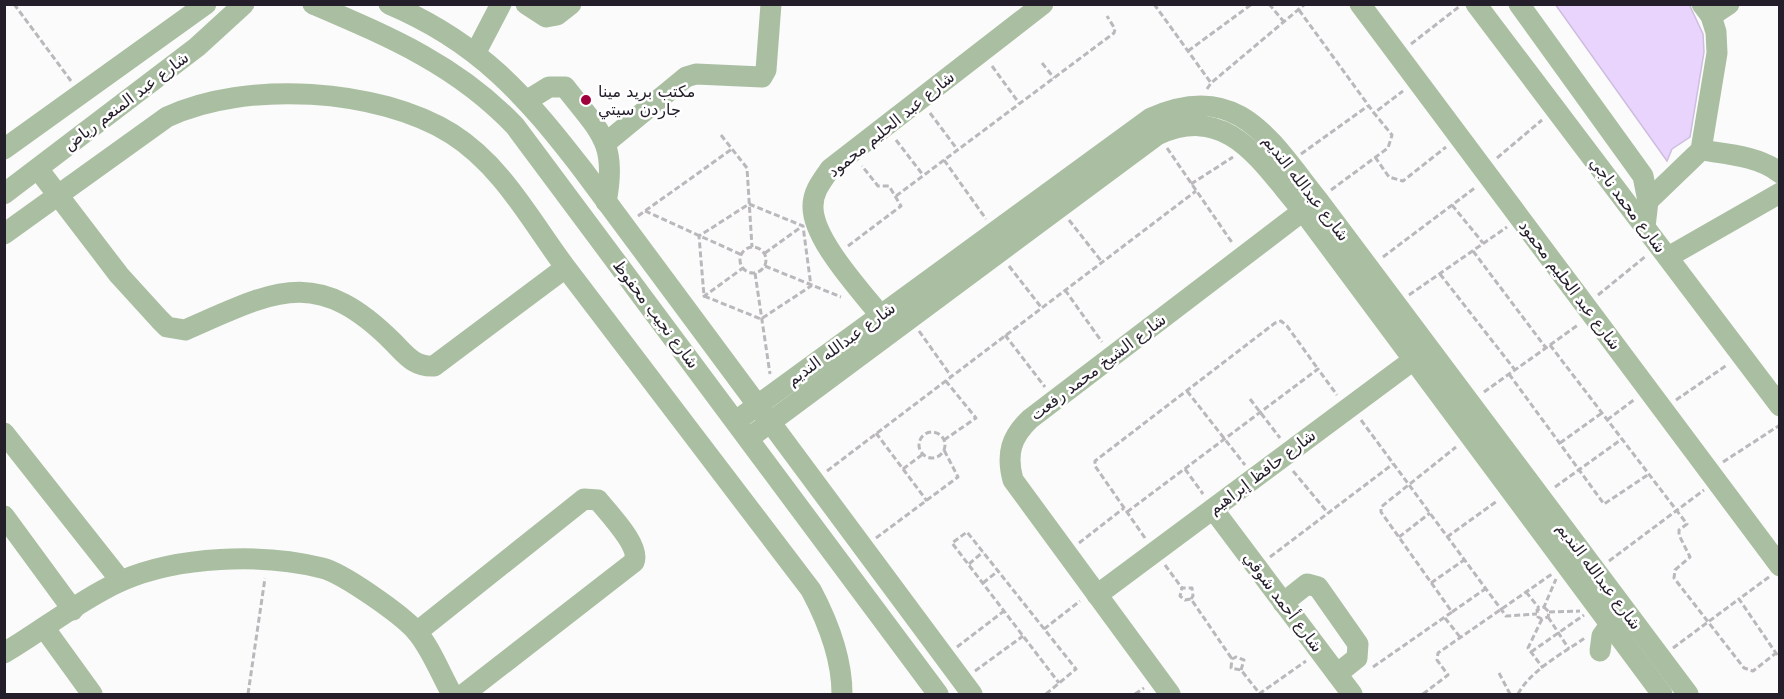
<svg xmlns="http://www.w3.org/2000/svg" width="1784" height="699" viewBox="0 0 1784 699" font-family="'DejaVu Sans','Noto Sans Arabic',sans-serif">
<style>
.building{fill:#e9d4fd;stroke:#cebdde;stroke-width:1.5}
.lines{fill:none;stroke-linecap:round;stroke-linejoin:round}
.path{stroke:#bab8bc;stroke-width:3;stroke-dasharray:6 3;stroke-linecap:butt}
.minor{stroke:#aabfa2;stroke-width:21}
.poi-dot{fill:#a0013d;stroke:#fff;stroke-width:2}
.labels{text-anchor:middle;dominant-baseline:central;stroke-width:5;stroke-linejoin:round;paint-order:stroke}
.poi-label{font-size:16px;fill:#241e2a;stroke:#fff;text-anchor:start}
.street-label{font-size:16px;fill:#241e2a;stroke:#fff}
</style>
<rect width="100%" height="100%" fill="#fbfbfb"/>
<path class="building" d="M 1555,4 L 1689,4 L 1703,34 L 1704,52 L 1690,137 L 1672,149 L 1667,161 Z"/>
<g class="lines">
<g class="path">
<path d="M 14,4 L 71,81"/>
<path d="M 1154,4 L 1211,83"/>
<path d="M 1269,4 L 1284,22"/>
<path d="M 1299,10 L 1374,113"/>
<path d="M 1411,44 L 1460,6"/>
<path d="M 1188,51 L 1252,4"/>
<path d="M 1042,63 L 1054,78"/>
<path d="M 992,66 L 1019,103"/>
<path d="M 1207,89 L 1211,83 L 1305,4"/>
<path d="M 930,113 L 957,149"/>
<path d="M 721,135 L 747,168 L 752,247"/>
<path d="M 896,140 L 923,175"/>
<path d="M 1167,148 L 1233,244"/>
<path d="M 1301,154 L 1368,106"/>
<path d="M 1375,157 L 1389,177 L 1403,181 L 1446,147"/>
<path d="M 1497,158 L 1542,120"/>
<path d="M 944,160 L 986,219"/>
<path d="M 1191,184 L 1233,157"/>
<path d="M 1331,190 L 1388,148 L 1392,135 L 1374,113 L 1403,91"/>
<path d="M 896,196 L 1114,33 L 1115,29 L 1107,16"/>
<path d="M 749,204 L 803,226 L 811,286 L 761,319 L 704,296 L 699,236 Z"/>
<path d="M 1452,205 L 1483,243"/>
<path d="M 645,211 L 742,255"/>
<path d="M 638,216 L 732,149"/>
<path d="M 1069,220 L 1102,262"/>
<path d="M 848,246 L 901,206 L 889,186 L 878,186 L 862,166"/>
<circle cx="753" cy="260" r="13"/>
<path d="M 1473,251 L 1546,348"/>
<path d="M 765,253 L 801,227"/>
<path d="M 1383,257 L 1476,187"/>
<path d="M 765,266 L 841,297"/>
<path d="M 1009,266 L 1041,307"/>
<path d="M 755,273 L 770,374"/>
<path d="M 1440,274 L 1515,370"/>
<path d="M 1065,290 L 1102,342"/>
<path d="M 1409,295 L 1507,227"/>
<path d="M 1598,295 L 1646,256"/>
<path d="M 703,297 L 743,268"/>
<path d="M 919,331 L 951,376"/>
<path d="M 1005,335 L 1045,387"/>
<path d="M 1550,345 L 1687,524 L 1679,530 L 1679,535 L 1690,557 L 1675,570 L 1674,578 L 1744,668 L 1753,671 L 1776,653"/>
<path d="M 1509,374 L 1604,504 L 1649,474"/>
<path d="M 1187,391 L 1245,465"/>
<path d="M 1484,392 L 1578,325"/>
<path d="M 1250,399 L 1280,438"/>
<path d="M 1676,400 L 1727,365"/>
<path d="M 1361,420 L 1506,616 L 1537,614"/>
<path d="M 1607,420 L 1635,399"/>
<circle cx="932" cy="445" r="13"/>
<path d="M 876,433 L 927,501"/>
<path d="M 944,440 L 976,418 L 945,380"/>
<path d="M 1560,443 L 1602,413"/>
<path d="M 1723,462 L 1780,425"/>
<path d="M 903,469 L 923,454"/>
<path d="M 1185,469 L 1203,494"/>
<path d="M 827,471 L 1196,191"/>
<path d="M 1293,471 L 1328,513"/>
<path d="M 1555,487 L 1622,439"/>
<path d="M 1127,512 L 1318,369 L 1337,395"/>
<path d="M 1399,537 L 1430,513"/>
<path d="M 1447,537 L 1497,501"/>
<path d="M 876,538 L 958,477 L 944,450"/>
<path d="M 1145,538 L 1095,466 L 1095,461 L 1275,323 L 1281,321 L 1287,326 L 1318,369"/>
<path d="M 1079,543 L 1124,508"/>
<path d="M 1270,557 L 1393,464"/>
<path d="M 1609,561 L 1704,490"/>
<path d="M 969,564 L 983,552"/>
<path d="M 1165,565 L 1182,588"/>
<path d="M 1769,577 L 1739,599 L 1780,659"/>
<path d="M 983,583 L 998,571"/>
<path d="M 1431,583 L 1464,560"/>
<path d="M 1526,592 L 1539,608"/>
<path d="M 1191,599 L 1193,596 L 1192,588 L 1182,588 L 1180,596 L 1185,600 L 1191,599 L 1232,659"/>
<path d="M 1544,607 L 1549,612 L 1548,617 L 1542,619 L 1538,617 L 1537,610 L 1544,607 L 1556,579"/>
<path d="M 1452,612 L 1485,589"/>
<path d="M 1549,612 L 1580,611"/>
<path d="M 1548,617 L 1569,649"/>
<path d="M 1445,618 L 1460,637"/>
<path d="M 1542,619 L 1528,648 L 1543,668"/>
<path d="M 1044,629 L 1080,601"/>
<path d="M 957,647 L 1004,611"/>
<path d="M 1673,648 L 1739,599"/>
<path d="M 1531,652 L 1584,615"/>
<path d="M 1373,667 L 1452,612 L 1381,512 L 1381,507 L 1456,447"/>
<path d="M 1241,670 L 1244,660 L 1236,657 L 1232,659 L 1231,668 L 1241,670 L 1260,694"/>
<path d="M 975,671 L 1023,636"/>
<path d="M 1499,673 L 1510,694"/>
<path d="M 248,694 L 265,578"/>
<path d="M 1046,694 L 1076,669 L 967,532 L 952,543 L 1059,683"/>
<path d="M 1135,694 L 1144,688"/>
<path d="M 1259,694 L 1306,661"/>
<path d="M 1423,694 L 1448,675 L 1437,660 L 1438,653 L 1552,574"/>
<path d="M 1518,694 C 1531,670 1563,653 1585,638"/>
</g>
<g class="minor">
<path d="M 313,4 C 390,37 457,65 515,126 L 938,694"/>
<path d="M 389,4 C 479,42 525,95 583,170 L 972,694"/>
<path d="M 526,4 L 546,17 L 557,15 L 571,4"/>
<path d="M 1360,4 L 1780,566"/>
<path d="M 1476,4 L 1780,406"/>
<path d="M 1519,4 L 1643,176 L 1648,201 L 1645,227"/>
<path d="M 1711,16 L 1729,4"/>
<path d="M 476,52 L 501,4"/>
<path d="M 528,100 L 549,87 L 565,87 C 599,131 618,142 606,202"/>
<path d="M 607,142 L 686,77 L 696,74 L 762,77 L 766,70 L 771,4"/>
<path d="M 4,149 L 206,4"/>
<path d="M 1701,150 C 1726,154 1760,156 1780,173"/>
<path d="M 38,169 L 119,275 L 160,320 L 167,327 L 185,330 C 273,292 315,264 393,342 C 406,355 414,367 434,366 L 565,268"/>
<path d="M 4,194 L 197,47 L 244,4"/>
<path d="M 1648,201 L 1701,150 L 1717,53 L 1716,32 L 1711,16 L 1702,4"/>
<path d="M 4,234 L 167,117 C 246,80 378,88 452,134 C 504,167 533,225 569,272 C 650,378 730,484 811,590 C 828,622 842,658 842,694"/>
<path d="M 1668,257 L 1780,193"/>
<path d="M 888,325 C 867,297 812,241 813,206 C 813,191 822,181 830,169 L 1043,4"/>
<path d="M 736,421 L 1151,118 C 1238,79 1270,140 1318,200 L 1688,694"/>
<path d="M 4,433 L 121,581"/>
<path d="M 749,438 L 1157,135 C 1229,102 1261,163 1303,211 L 1662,694"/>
<path d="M 1213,509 L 1352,694"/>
<path d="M 4,516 L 73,610"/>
<path d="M 1097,595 L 1424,352"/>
<path d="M 1283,603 L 1307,584 L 1318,587 L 1358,644 L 1357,658 L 1337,674"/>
<path d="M 45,629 L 92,694"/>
<path d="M 417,632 L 584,499 L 598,500 C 609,514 641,546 634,562 L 464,694"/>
<path d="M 1600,651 L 1602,636 L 1610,625"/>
<path d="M 4,653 C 43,630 80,600 121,581 C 178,556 262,553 322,568 C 343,573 402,615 416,631 C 431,648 441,675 452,694"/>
<path d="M 1170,694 L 1013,480 C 1006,454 1011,437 1030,419 L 1312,204"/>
</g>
</g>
<circle class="poi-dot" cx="586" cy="100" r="6"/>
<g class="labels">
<g class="poi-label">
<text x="598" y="91">مكتب بريد مينا<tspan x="598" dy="18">جاردن سيتي</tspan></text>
</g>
<g class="street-label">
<text transform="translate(126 101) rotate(-37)">شارع عبد المنعم رياض</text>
<text transform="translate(891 124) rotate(-39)">شارع عبد الحليم محمود</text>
<text transform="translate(1306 188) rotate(52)">شارع عبدالله النديم</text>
<text transform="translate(1628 205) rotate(53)">شارع محمد ناجي</text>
<text transform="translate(1570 285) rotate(53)">شارع عبد الحليم محمود</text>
<text transform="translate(656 314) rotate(53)">شارع نجيب محفوظ</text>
<text transform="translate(841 344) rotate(-36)">شارع عبدالله النديم</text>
<text transform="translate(1098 367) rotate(-37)">شارع الشيخ محمد رفعت</text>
<text transform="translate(1262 472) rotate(-37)">شارع حافظ إبراهيم</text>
<text transform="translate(1599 576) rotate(53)">شارع عبدالله النديم</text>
<text transform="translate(1283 602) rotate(53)">شارع أحمد شوقي</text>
</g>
</g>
<rect width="1784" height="699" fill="none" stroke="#241e2a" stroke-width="12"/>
</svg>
